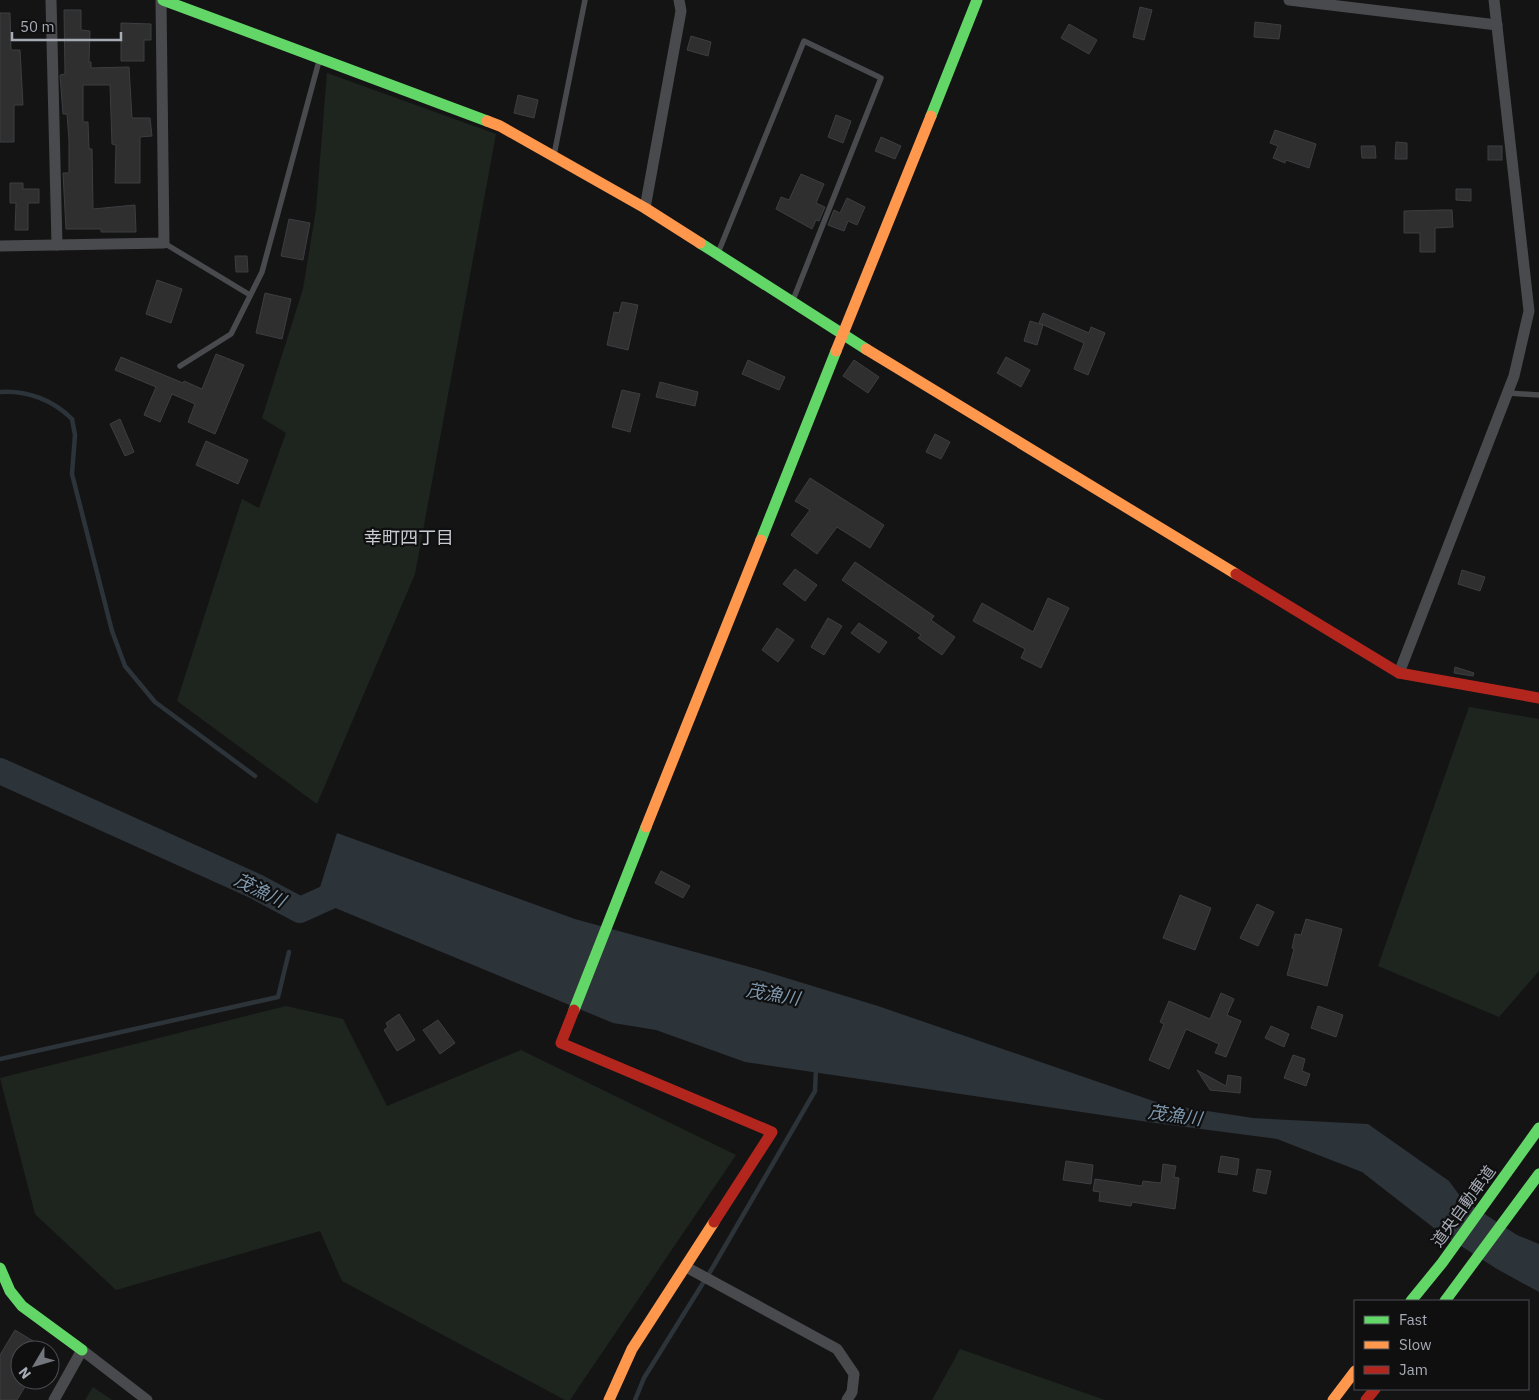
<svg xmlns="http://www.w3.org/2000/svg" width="1539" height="1400" viewBox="0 0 1539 1400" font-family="'IBM Plex Sans','Noto Sans JP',sans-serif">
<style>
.green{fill:#1e251f}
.water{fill:#2c3339}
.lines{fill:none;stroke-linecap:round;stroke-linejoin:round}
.stream{stroke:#2c3339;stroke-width:4.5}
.river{stroke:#2c3339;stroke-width:26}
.building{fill:#2f2f30;stroke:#3d3e41}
.lane{stroke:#494a4d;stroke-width:5.5}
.street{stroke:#494a4d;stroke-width:11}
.fast{stroke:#63d668;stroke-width:11}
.slow{stroke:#ff974d;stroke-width:11}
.jam{stroke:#b3261e;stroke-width:11}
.labels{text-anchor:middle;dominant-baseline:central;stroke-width:4.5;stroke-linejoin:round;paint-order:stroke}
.street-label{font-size:16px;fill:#a6abb5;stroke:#0f0f10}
.neighbourhood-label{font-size:18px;fill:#c7cad1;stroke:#0f0f10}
.water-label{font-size:18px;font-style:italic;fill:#7f98ad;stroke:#0f0f10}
</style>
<rect width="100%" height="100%" fill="#141415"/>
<g class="green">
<path d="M 327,73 L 496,134 L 415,574 L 317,804 L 177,701 L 242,499 L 259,508 L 286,433 L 262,418 L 303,289 L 316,210 Z"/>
<path d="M 1469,707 L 1539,719 L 1539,971 L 1499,1017 L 1378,966 Z"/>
<path d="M 286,1006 L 343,1019 L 387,1106 L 521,1050 L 736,1155 L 570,1400 L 565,1400 L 342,1281 L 320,1231 L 116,1290 L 35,1214 L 0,1078 Z"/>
<path d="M 960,1349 L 1105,1400 L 932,1400 Z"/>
<path d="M 93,1387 L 112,1400 L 85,1400 Z"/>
</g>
<path class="water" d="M 337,833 L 575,919 L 757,969 L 878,1006 L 1162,1104 L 1253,1118 L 1368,1124 L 1449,1181 L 1463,1200 L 1517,1235 L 1539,1244 L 1539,1292 L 1497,1269 L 1439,1232 L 1362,1172 L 1277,1139 L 1155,1123 L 745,1062 L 656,1030 L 613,1023 L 316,900 Z"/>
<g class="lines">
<g class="stream">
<path d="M 0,392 C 27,390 53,400 72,419 L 75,435 L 72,474 L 112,631 L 125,666 L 155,702 L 255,776"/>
<path d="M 0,1059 L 278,997 L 289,952"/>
<path d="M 635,1400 L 644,1378 L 713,1267 L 815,1091 L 816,1068"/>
</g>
<path class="river" d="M 0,771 L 255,886 L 300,910 L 351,887"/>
</g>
<g class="building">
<path d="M 1140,7 L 1152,10 L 1144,40 L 1133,37 Z"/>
<path d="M 64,10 L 81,10 L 81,30 L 90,31 L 89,62 L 91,62 L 91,68 L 129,67 L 132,118 L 150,118 L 152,136 L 140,137 L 140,183 L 115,183 L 116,145 L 112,144 L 110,85 L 83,85 L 83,122 L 88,122 L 89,149 L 92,149 L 93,209 L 135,205 L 136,232 L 101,232 L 101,229 L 66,229 L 63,173 L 69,173 L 69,140 L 67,114 L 63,114 L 60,75 L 65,74 Z"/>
<path d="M 0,13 L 10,13 L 11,50 L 20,50 L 23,105 L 14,105 L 14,142 L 0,142 Z"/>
<path d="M 1255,22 L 1281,25 L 1279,39 L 1254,37 Z"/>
<path d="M 121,23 L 151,24 L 151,40 L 144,40 L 144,61 L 121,61 Z"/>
<path d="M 1069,24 L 1097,40 L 1089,54 L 1061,38 Z"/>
<path d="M 691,36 L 711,42 L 708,56 L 687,50 Z"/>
<path d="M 518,95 L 538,100 L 534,118 L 514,113 Z"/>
<path d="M 836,115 L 851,121 L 843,143 L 828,137 Z"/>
<path d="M 1275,130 L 1316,144 L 1309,168 L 1286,160 L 1285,163 L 1273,158 L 1278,146 L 1270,143 Z"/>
<path d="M 881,137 L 901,146 L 895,159 L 875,151 Z"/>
<path d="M 1396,142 L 1407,143 L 1407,159 L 1395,159 Z"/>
<path d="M 1361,146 L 1375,146 L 1376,158 L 1362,158 Z"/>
<rect x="1488" y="146" width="14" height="14"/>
<path d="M 801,174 L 824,184 L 816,203 L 825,207 L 819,221 L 816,220 L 812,229 L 776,209 L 781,197 L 789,200 Z"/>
<path d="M 10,183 L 23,183 L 23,189 L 39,189 L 39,203 L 28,203 L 28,230 L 15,230 L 16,203 L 10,203 Z"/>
<path d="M 1456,189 L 1471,189 L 1471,201 L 1456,200 Z"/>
<path d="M 847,198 L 865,207 L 857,225 L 848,221 L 844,231 L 828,225 L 834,210 L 840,213 Z"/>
<path d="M 1441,210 L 1452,210 L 1453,227 L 1435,228 L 1435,252 L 1420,252 L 1420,233 L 1404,233 L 1404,211 Z"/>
<path d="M 289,219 L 310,223 L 303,260 L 281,256 Z"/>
<path d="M 235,256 L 247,256 L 248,272 L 236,272 Z"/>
<path d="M 157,280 L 182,289 L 171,323 L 146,314 Z"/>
<path d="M 265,293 L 291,299 L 282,339 L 256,333 Z"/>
<path d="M 622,302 L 638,305 L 628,350 L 607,345 L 614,312 L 619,313 Z"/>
<path d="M 1043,313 L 1089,333 L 1091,327 L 1105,333 L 1088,375 L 1074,369 L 1084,343 L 1039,323 Z"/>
<path d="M 1030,321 L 1043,325 L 1037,345 L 1024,341 Z"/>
<path d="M 216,354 L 244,365 L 215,434 L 188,422 L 195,404 L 172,394 L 160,422 L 144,415 L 156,387 L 115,370 L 121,357 L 183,383 L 184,381 L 202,389 Z"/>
<path d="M 1006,357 L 1030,370 L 1021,387 L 997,373 Z"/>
<path d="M 748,360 L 785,377 L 779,390 L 742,374 Z"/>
<path d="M 854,360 L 879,377 L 868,393 L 843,376 Z"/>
<path d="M 660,382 L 698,392 L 695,406 L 656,397 Z"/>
<path d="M 622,390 L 640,394 L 630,432 L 612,427 Z"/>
<path d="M 120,419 L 134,452 L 125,456 L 110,424 Z"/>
<path d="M 935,434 L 950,442 L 941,459 L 926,452 Z"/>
<path d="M 206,441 L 248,460 L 238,484 L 196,465 Z"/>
<path d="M 810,478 L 884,525 L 870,548 L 837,527 L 817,554 L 791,535 L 810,510 L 795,501 Z"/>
<path d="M 855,562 L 934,616 L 931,620 L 955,637 L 942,655 L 918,638 L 921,635 L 842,580 Z"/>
<path d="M 795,569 L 817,585 L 805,601 L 783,584 Z"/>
<path d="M 1462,570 L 1485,577 L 1480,591 L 1458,584 Z"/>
<path d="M 1048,598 L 1069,608 L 1041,668 L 1021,658 L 1025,649 L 973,621 L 982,603 L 1033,632 Z"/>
<path d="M 828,618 L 842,626 L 824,655 L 811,647 Z"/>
<path d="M 859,623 L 887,642 L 879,653 L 851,633 Z"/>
<path d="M 777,628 L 794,640 L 778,662 L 762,650 Z"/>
<path d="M 1455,667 L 1474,673 L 1473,676 L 1454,673 Z"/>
<path d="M 661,871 L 690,886 L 683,898 L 655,883 Z"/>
<path d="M 1180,895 L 1211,908 L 1195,950 L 1163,938 Z"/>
<path d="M 1257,904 L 1274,912 L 1258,946 L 1240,938 Z"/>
<path d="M 1306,919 L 1342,929 L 1327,986 L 1287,975 L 1294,949 L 1292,948 L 1295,934 L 1301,935 Z"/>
<path d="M 1221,993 L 1234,999 L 1227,1015 L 1241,1021 L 1226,1057 L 1215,1053 L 1219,1044 L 1186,1029 L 1169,1069 L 1149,1060 L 1164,1024 L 1160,1022 L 1169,1001 L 1210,1019 Z"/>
<path d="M 1318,1006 L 1343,1015 L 1336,1037 L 1311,1028 Z"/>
<path d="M 399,1014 L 415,1040 L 397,1051 L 384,1030 L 388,1027 L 386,1023 Z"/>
<path d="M 438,1020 L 455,1043 L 440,1054 L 423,1030 Z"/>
<path d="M 1271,1026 L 1289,1034 L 1284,1047 L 1265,1038 Z"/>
<path d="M 1293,1055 L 1305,1059 L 1302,1071 L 1310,1074 L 1306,1086 L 1284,1078 Z"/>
<path d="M 1197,1070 L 1226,1086 L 1228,1075 L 1241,1077 L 1240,1093 L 1210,1090 Z"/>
<path d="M 1221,1156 L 1239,1159 L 1237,1175 L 1218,1172 Z"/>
<path d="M 1066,1161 L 1093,1165 L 1091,1184 L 1063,1180 Z"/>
<path d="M 1163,1164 L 1176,1166 L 1174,1177 L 1179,1178 L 1175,1209 L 1132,1202 L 1131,1206 L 1099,1201 L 1100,1192 L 1093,1191 L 1095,1179 L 1142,1186 L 1143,1181 L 1161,1183 Z"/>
<path d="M 1257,1169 L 1271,1171 L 1266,1194 L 1253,1191 Z"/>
<path d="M 15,1330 L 48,1350 L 20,1350 L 20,1380 L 29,1380 L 17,1400 L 0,1400 L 0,1355 Z"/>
</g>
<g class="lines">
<g class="lane">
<path d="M 554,155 L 585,0"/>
<path d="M 164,243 L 250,295"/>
<path d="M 718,253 L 804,41 L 881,78 L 793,300"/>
<path d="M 180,366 L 231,334 L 262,272 L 319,61"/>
<path d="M 1508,393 L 1539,395"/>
</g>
<g class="street">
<path d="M 51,0 L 57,245"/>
<path d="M 1289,0 L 1497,25"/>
<path d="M 645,208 L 681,11 L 679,0"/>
<path d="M 0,246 L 164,243 L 161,0"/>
<path d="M 1399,673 L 1514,376 L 1529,311 L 1494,0"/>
<path d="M 686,1267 L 837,1349 L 854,1374 L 852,1392 L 847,1400"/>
<path d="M 54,1400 L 82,1350 L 147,1400"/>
</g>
<g class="fast">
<path d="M 163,0 L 487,121"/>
<path d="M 931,116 L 977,0"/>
<path d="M 700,243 L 866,349"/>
<path d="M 761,540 L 836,351"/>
<path d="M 574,1010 L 646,827"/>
<path d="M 0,1268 L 10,1291 L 22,1306 L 82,1350"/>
<path d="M 1411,1301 L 1442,1263 L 1539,1128"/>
<path d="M 1445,1301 L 1539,1174"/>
</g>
<g class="slow">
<path d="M 487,121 L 500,126 L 645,208 L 700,243"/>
<path d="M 866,349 L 1236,574"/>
<path d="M 836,351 L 931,116"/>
<path d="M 646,827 L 761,540"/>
<path d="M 609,1400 L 632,1349 L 714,1222"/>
<path d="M 1333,1400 L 1355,1371"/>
</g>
<g class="jam">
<path d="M 1236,574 L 1399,673 L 1539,698"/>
<path d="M 574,1010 L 561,1043 L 772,1132 L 714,1222"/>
<path d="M 1366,1400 L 1375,1389"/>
</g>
</g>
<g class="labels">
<g class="street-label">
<text transform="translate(1463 1206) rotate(-54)">道央自動車道</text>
</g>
<g class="neighbourhood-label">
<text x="409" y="537">幸町四丁目</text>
</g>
<g class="water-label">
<text transform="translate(260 890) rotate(26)">茂漁川</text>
<text transform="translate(773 994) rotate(10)">茂漁川</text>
<text transform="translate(1175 1115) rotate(8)">茂漁川</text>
</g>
</g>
<rect x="1354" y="1300" width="175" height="90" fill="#0f0f10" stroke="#4b4d52"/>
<rect x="1364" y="1316" width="25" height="8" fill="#63d668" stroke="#4b4d52"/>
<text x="1399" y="1325" font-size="15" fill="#a6abb5">Fast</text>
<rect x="1364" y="1341" width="25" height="8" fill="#ff974d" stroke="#4b4d52"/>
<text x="1399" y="1350" font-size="15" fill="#a6abb5">Slow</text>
<rect x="1364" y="1366" width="25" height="8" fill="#b3261e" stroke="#4b4d52"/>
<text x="1399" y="1375" font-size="15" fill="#a6abb5">Jam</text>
<g transform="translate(35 1365) rotate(232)"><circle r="24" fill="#0f0f10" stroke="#4b4d52"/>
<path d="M0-4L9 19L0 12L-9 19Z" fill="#73767d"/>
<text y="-8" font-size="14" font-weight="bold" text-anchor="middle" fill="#a6abb5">N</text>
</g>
<path d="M12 32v8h109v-8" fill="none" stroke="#a6abb5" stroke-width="2.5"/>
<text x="20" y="32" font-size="15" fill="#a6abb5" stroke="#0f0f10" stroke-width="4" paint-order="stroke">50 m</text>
</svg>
